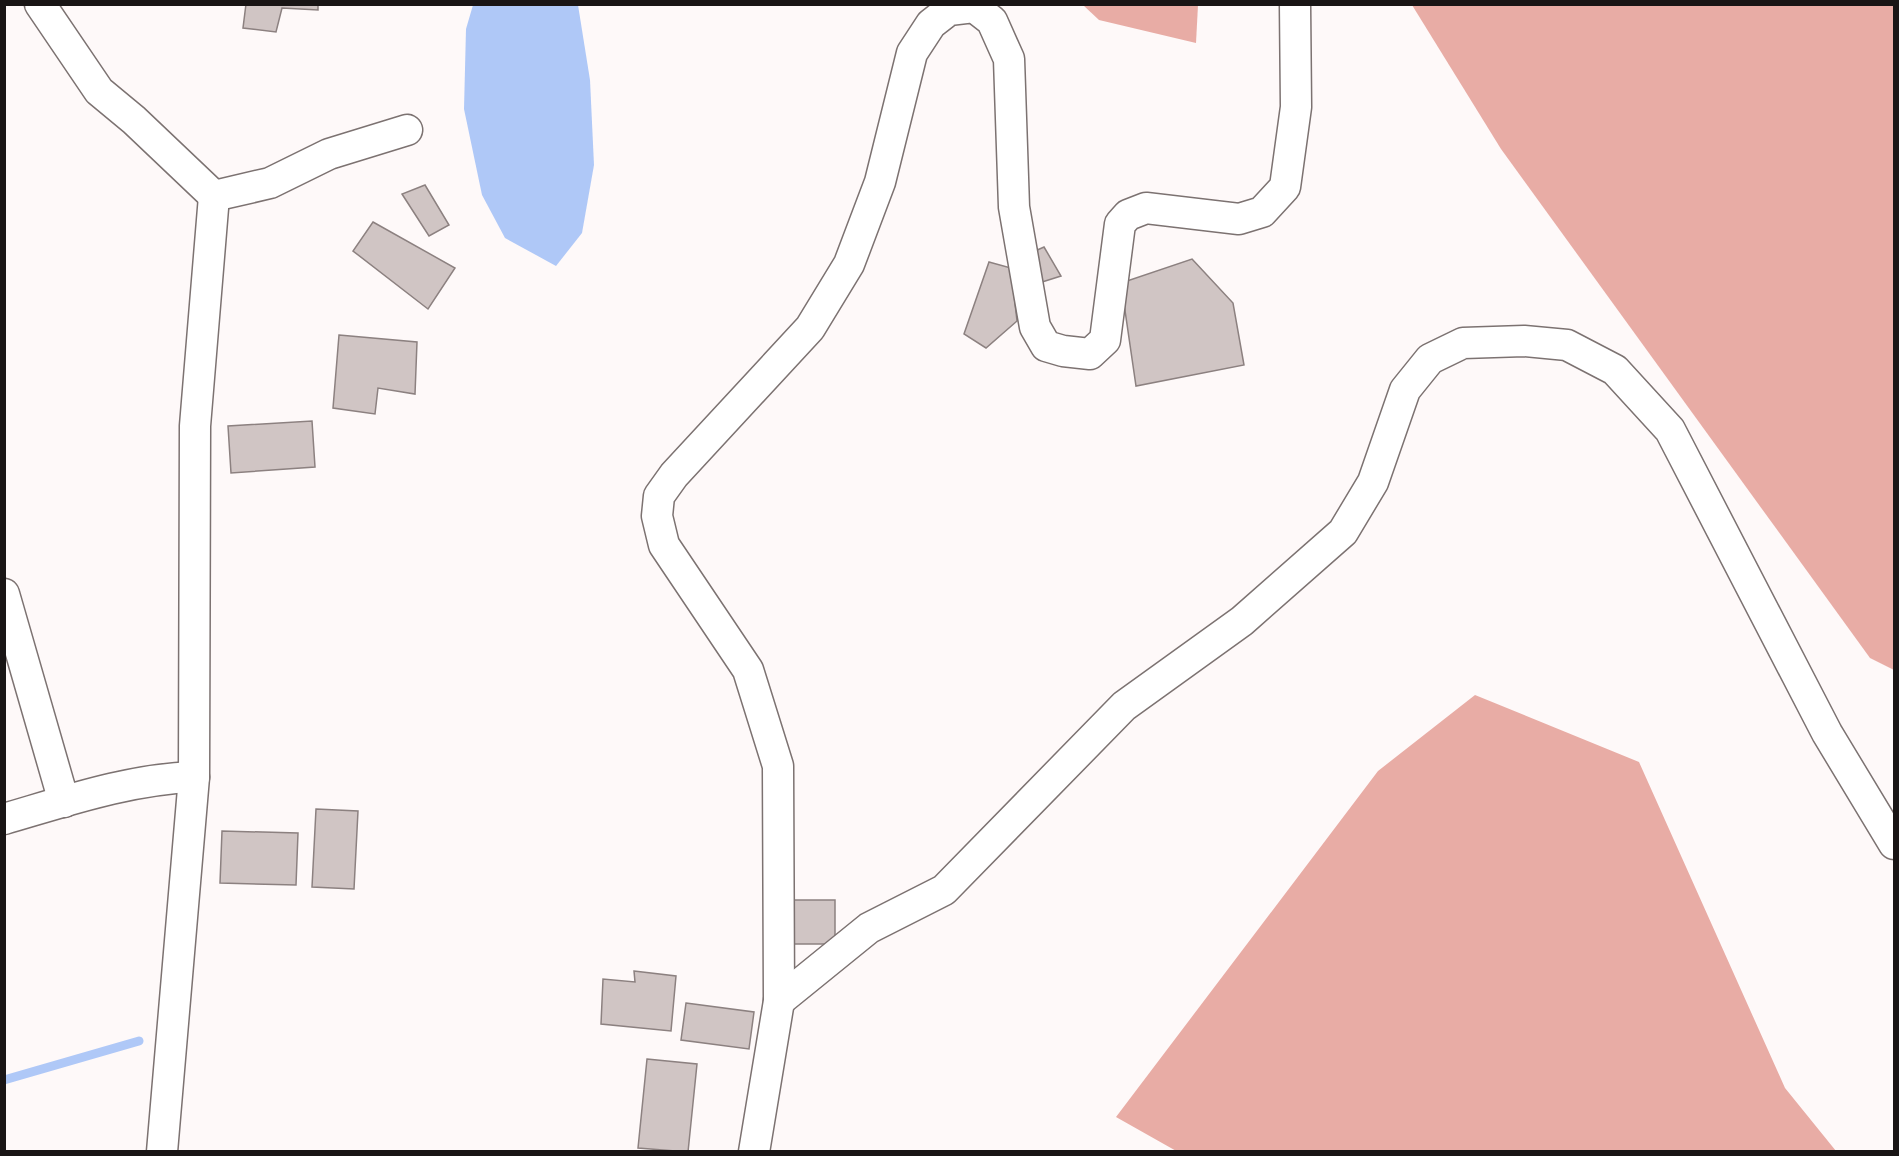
<svg xmlns="http://www.w3.org/2000/svg" width="1899" height="1156" viewBox="0 0 1899 1156" font-family="Bitter,serif">
<style>
.forest{fill:#e8aca5}
.water{fill:#afc8f7}
.lines{fill:none;stroke-linecap:round;stroke-linejoin:round}
.stream{stroke:#afc8f7;stroke-width:9}
.building{fill:#d0c5c4;stroke:#8c8180;stroke-width:1.5}
.minor-casing{stroke:#7c7271;stroke-width:33}
.minor{stroke:#fff;stroke-width:30}
</style>
<rect width="100%" height="100%" fill="#fef9f9"/>
<g class="forest">
<path d="M 1083,5 L 1198,5 L 1196,43 L 1099,20 Z"/>
<path d="M 1412,5 L 1894,5 L 1894,670 L 1870,658 L 1501,149 Z"/>
<path d="M 1475,695 L 1639,762 L 1785,1088 L 1836,1151 L 1178,1152 L 1116,1117 L 1378,771 Z"/>
</g>
<path class="water" d="M 473,5 L 578,5 L 590,80 L 594,165 L 582,233 L 556,266 L 505,238 L 482,195 L 464,109 L 466,29 Z"/>
<g class="lines">
<path class="stream" d="M 4,1080 L 139,1041"/>
</g>
<g class="building">
<path d="M 246,4 L 318,4 L 318,10 L 282,8 L 276,32 L 243,28 Z"/>
<path d="M 425,185 L 449,225 L 429,236 L 402,194 Z"/>
<path d="M 373,222 L 455,268 L 428,309 L 353,251 Z"/>
<path d="M 1044,247 L 1061,276 L 1039,283 L 1035,251 Z"/>
<path d="M 1192,259 L 1233,303 L 1244,365 L 1136,386 L 1121,283 Z"/>
<path d="M 989,262 L 1011,268 L 1017,321 L 986,348 L 964,334 Z"/>
<path d="M 339,335 L 417,342 L 415,394 L 378,388 L 375,414 L 333,408 Z"/>
<path d="M 312,421 L 315,467 L 231,473 L 228,426 Z"/>
<path d="M 316,809 L 358,811 L 354,889 L 312,887 Z"/>
<path d="M 222,831 L 298,833 L 296,885 L 220,883 Z"/>
<rect x="793" y="900" width="42" height="44"/>
<path d="M 634,971 L 676,976 L 671,1031 L 601,1024 L 603,979 L 635,982 Z"/>
<path d="M 686,1003 L 754,1012 L 749,1049 L 681,1040 Z"/>
<path d="M 647,1059 L 697,1064 L 688,1152 L 638,1148 Z"/>
</g>
<g class="lines">
<defs>
<g id="minor">
<path d="M 40,4 L 99,91 L 134,120 L 214,196"/>
<path d="M 214,196 L 270,183 L 329,154 L 407,130"/>
<path d="M 4,594 L 64,802"/>
<path d="M 4,819 C 66,801 130,779 194,777"/>
<path d="M 779,1001 L 869,928 L 944,890 L 1124,706 L 1242,621 L 1343,532 L 1373,482 L 1405,390 L 1430,359 L 1463,343 L 1524,341 L 1567,345 L 1615,370 L 1670,430 L 1827,733 L 1894,844"/>
<path d="M 162,1152 L 194,777 L 195,426 L 214,196"/>
<path d="M 754,1152 L 779,1001 L 778,766 L 748,670 L 664,545 L 657,516 L 659,496 L 674,475 L 810,328 L 849,264 L 880,182 L 912,53 L 931,24 L 949,10 L 974,7 L 992,21 L 1009,59 L 1014,207 L 1035,327 L 1046,346 L 1063,351 L 1090,354 L 1105,340 L 1120,224 L 1128,215 L 1146,208 L 1239,219 L 1262,212 L 1285,187 L 1296,107 L 1295,4"/>
</g>
</defs>
<use href="#minor" class="minor-casing"/>
<use href="#minor" class="minor"/>
</g>
<rect width="1899" height="1156" fill="none" stroke="#191515" stroke-width="12"/>
</svg>
